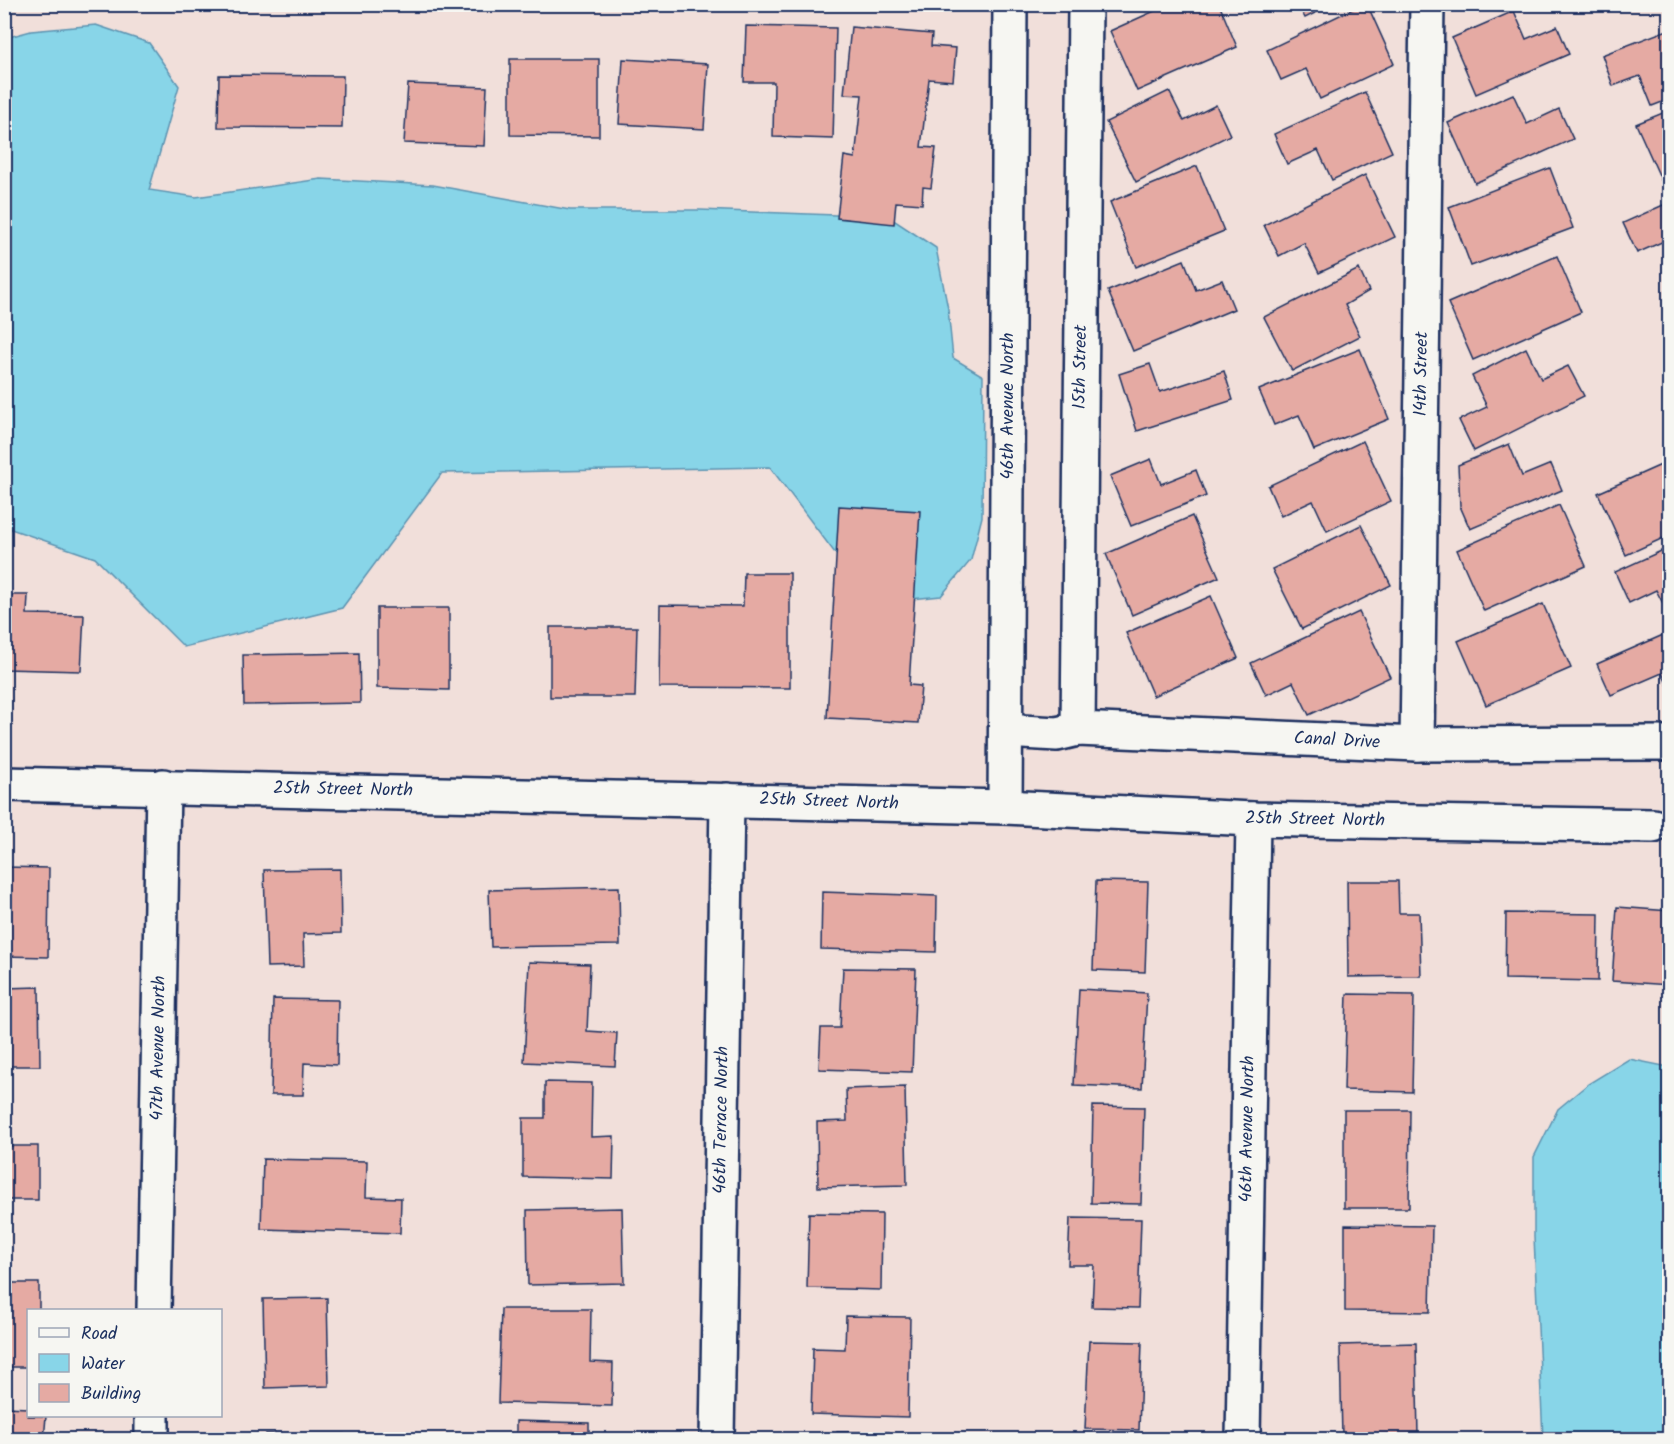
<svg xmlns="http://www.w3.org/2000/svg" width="1674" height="1444" viewBox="0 0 1674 1444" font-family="Kalam,sans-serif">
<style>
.water{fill:#88d5e8;stroke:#5c93b1;stroke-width:1.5}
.building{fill:#e5aaa3;stroke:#1b2f5e;stroke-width:1.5}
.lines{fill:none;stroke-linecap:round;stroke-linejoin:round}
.street-casing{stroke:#1b2f5e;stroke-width:38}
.street{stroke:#f6f6f2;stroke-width:33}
.labels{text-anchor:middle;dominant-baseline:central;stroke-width:4.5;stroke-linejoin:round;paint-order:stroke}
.street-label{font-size:18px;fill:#1b2f5e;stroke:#f6f6f2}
</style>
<rect width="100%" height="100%" fill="#f1dfda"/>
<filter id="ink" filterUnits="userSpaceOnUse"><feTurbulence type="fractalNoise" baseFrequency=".0167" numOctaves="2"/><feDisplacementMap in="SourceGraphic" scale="12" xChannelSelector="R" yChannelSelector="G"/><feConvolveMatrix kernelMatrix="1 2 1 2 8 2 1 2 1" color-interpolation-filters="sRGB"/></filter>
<g filter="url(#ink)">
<g class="water">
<path d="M 96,25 L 149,43 L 179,86 L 149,190 L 196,197 L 321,179 L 433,185 L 570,210 L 700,210 L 889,217 L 936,248 L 948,309 L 953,358 L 983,376 L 982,517 L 971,560 L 941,596 L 881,602 L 835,553 L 770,467 L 442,473 L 342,608 L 184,647 L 95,558 L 5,527 L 5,38 L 31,31 Z"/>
<path d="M 1629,1059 L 1669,1067 L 1669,1439 L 1543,1439 L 1534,1237 L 1534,1157 L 1558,1109 L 1588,1084 Z"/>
</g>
<g class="building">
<path d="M 1170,4 L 1219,4 L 1237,47 L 1137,91 L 1110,31 Z"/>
<path d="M 1298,4 L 1333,4 L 1305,18 Z"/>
<path d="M 1363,4 L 1367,4 L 1394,64 L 1320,99 L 1306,69 L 1281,80 L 1267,50 Z"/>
<path d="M 1514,11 L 1526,39 L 1557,26 L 1569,54 L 1476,94 L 1452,38 Z"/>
<path d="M 746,26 L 836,28 L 833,139 L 773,137 L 774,82 L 744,82 Z"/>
<path d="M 851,27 L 932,34 L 931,46 L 956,48 L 953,81 L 929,79 L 921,147 L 936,148 L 931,188 L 923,187 L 922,204 L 896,202 L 894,224 L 837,218 L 844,156 L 855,158 L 862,95 L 844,94 Z"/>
<path d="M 1670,29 L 1670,99 L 1652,106 L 1640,76 L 1613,86 L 1602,55 Z"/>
<path d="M 510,59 L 599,59 L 599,136 L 510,135 Z"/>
<path d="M 623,59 L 708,64 L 704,129 L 619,124 Z"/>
<path d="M 219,75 L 343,76 L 342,128 L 218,127 Z"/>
<path d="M 408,84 L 487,87 L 484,146 L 404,143 Z"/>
<path d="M 1169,91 L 1184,121 L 1216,105 L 1230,135 L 1136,182 L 1106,122 Z"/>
<path d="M 1365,92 L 1392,152 L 1332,180 L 1318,150 L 1287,164 L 1274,134 Z"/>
<path d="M 1513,94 L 1527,124 L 1559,109 L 1573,139 L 1475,183 L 1448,123 Z"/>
<path d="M 1670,110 L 1670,184 L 1664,186 L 1636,124 Z"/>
<path d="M 1197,166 L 1224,231 L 1136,267 L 1110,202 Z"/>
<path d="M 1550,168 L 1573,228 L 1471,266 L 1449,207 Z"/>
<path d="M 1365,175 L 1395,237 L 1319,273 L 1304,243 L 1279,256 L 1264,225 Z"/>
<path d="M 1670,202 L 1670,254 L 1664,241 L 1637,253 L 1623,223 Z"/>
<path d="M 1557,256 L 1581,312 L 1473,360 L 1448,303 Z"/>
<path d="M 1184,260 L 1196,290 L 1222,280 L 1234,309 L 1133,351 L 1108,291 Z"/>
<path d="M 1359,269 L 1369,291 L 1345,305 L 1360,336 L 1292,371 L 1264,317 Z"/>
<path d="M 1526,348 L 1541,379 L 1568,366 L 1584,396 L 1474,451 L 1459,420 L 1487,407 L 1472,376 Z"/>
<path d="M 1360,349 L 1389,419 L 1314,450 L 1299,415 L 1274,425 L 1259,390 Z"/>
<path d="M 1150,364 L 1160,392 L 1224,371 L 1233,400 L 1137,431 L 1119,374 Z"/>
<path d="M 1363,441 L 1391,501 L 1327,531 L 1313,501 L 1281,516 L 1268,486 Z"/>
<path d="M 1509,444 L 1522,476 L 1551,464 L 1562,490 L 1470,529 L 1460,506 L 1458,465 Z"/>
<path d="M 1151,459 L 1161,484 L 1196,470 L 1206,496 L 1131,526 L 1110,476 Z"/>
<path d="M 1670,461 L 1670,535 L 1626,555 L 1598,493 Z"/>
<path d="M 1559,505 L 1586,566 L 1484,611 L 1457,550 Z"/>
<path d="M 839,506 L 920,511 L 909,685 L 921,686 L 918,723 L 827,718 Z"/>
<path d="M 1192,516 L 1219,577 L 1132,615 L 1106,554 Z"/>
<path d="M 1361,525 L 1391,585 L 1302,629 L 1272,569 Z"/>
<path d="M 1670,547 L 1670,617 L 1656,590 L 1629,603 L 1615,572 Z"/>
<path d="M 744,573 L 790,573 L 790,688 L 659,687 L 660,605 L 743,606 Z"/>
<path d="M 4,595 L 28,595 L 27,614 L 84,615 L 81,671 L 4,669 Z"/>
<path d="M 1211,596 L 1238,658 L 1153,696 L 1126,633 Z"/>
<path d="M 1543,604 L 1571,668 L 1486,705 L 1458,641 Z"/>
<path d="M 377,608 L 449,608 L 449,690 L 377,688 Z"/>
<path d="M 1359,612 L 1390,677 L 1309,715 L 1293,682 L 1266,695 L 1251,663 Z"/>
<path d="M 550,627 L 637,627 L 635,697 L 550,697 Z"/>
<path d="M 1670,632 L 1670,690 L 1662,673 L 1611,695 L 1597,664 Z"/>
<path d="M 359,653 L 360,703 L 244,705 L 243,655 Z"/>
<path d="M 4,867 L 49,868 L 48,957 L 4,956 Z"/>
<path d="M 340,869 L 341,933 L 303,934 L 304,966 L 267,967 L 264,870 Z"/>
<path d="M 1096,881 L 1148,882 L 1145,972 L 1093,970 Z"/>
<path d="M 1347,881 L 1398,881 L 1399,913 L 1419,913 L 1421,976 L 1348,977 Z"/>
<path d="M 619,887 L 620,945 L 491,947 L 489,890 Z"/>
<path d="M 822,892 L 937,896 L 936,952 L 821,949 Z"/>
<path d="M 1617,907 L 1670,911 L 1670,985 L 1612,981 Z"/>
<path d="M 1506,913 L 1599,914 L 1598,981 L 1505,979 Z"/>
<path d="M 529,962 L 590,964 L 587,1031 L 617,1033 L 615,1066 L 524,1062 Z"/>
<path d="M 843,968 L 916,969 L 912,1072 L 819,1069 L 821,1028 L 840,1028 Z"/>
<path d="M 39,987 L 40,1066 L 4,1066 L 4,988 Z"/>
<path d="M 1079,989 L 1147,993 L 1142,1088 L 1074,1085 Z"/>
<path d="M 1347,994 L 1414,995 L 1412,1092 L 1344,1090 Z"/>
<path d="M 273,999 L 338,1000 L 337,1065 L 304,1063 L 303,1095 L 271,1095 Z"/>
<path d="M 545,1082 L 592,1083 L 591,1137 L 614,1136 L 613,1179 L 523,1177 L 523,1118 L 545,1118 Z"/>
<path d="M 905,1087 L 907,1185 L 818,1187 L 817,1122 L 847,1121 L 846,1089 Z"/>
<path d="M 1093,1106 L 1144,1107 L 1141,1204 L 1091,1203 Z"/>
<path d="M 1344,1110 L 1410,1110 L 1409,1208 L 1344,1208 Z"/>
<rect x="4" y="1146" width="34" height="54"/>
<path d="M 263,1159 L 367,1161 L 366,1197 L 401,1198 L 400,1233 L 261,1229 Z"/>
<path d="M 622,1208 L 624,1283 L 528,1285 L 527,1210 Z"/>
<path d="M 809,1213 L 882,1214 L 881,1290 L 807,1288 Z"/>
<path d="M 1070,1218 L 1141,1219 L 1138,1308 L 1092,1307 L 1094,1265 L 1068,1265 Z"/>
<path d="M 1345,1225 L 1432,1226 L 1430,1312 L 1345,1311 Z"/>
<path d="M 4,1283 L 39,1283 L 39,1310 L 28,1310 L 28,1367 L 4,1367 Z"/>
<path d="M 327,1298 L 329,1386 L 265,1388 L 263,1299 Z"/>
<path d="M 501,1309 L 591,1309 L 590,1362 L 613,1363 L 612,1406 L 498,1403 Z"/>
<path d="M 846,1316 L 910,1317 L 908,1417 L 811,1414 L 813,1348 L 845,1349 Z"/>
<path d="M 1089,1341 L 1142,1342 L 1139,1430 L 1085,1429 Z"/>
<path d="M 1416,1343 L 1418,1436 L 1342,1437 L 1340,1345 Z"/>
<path d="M 4,1407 L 28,1408 L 28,1416 L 46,1416 L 44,1440 L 4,1440 Z"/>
<path d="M 516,1421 L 589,1423 L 589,1440 L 516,1440 Z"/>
<rect x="837" y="1432" width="52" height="8"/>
<rect x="266" y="1434" width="78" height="6"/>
</g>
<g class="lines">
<defs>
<g id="street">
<path d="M 1078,729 L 1085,4"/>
<path d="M 1006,731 L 1057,734 L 1078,729 L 1417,744 L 1670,743"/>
<path d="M 1417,744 L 1427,4"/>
<path d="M 4,784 L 1005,807 L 1253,819 L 1653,826"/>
<path d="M 1005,807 L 1010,4"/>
<path d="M 154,1310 L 163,786"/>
<path d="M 152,1440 L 152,1416"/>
<path d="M 717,1440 L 727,800"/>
<path d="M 1243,1440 L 1253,819"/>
</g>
</defs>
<use href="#street" class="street-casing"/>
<use href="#street" class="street"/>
</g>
</g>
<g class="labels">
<g class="street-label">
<text transform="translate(1081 367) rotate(-89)">15th Street</text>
<text transform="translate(1422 374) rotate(-89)">14th Street</text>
<text transform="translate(1008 406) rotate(-90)">46th Avenue North</text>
<text transform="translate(1337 741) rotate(3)">Canal Drive</text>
<text transform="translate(343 790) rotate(1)">25th Street North</text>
<text transform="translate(829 802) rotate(2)">25th Street North</text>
<text transform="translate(1315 820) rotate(1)">25th Street North</text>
<text transform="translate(159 1048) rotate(-89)">47th Avenue North</text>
<text transform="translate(722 1120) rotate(-89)">46th Terrace North</text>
<text transform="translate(1248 1129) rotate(-89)">46th Avenue North</text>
</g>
</g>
<rect width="1674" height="1444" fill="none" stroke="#f6f6f2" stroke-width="24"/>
<rect x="12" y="12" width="1650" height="1420" fill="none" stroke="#1b2f5e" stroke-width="2" filter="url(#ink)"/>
<rect x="27" y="1309" width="195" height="108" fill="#f6f6f2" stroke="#9ea6b7" stroke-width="1.5"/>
<rect x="39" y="1328" width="30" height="9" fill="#f6f6f2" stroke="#9ea6b7" stroke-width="1.5"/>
<text x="81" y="1339" font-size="18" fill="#1b2f5e">Road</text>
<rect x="39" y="1354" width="30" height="18" fill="#88d5e8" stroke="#9ea6b7" stroke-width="1.5"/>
<text x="81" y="1369" font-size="18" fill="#1b2f5e">Water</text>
<rect x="39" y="1384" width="30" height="18" fill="#e5aaa3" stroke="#9ea6b7" stroke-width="1.5"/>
<text x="81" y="1399" font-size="18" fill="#1b2f5e">Building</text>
</svg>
